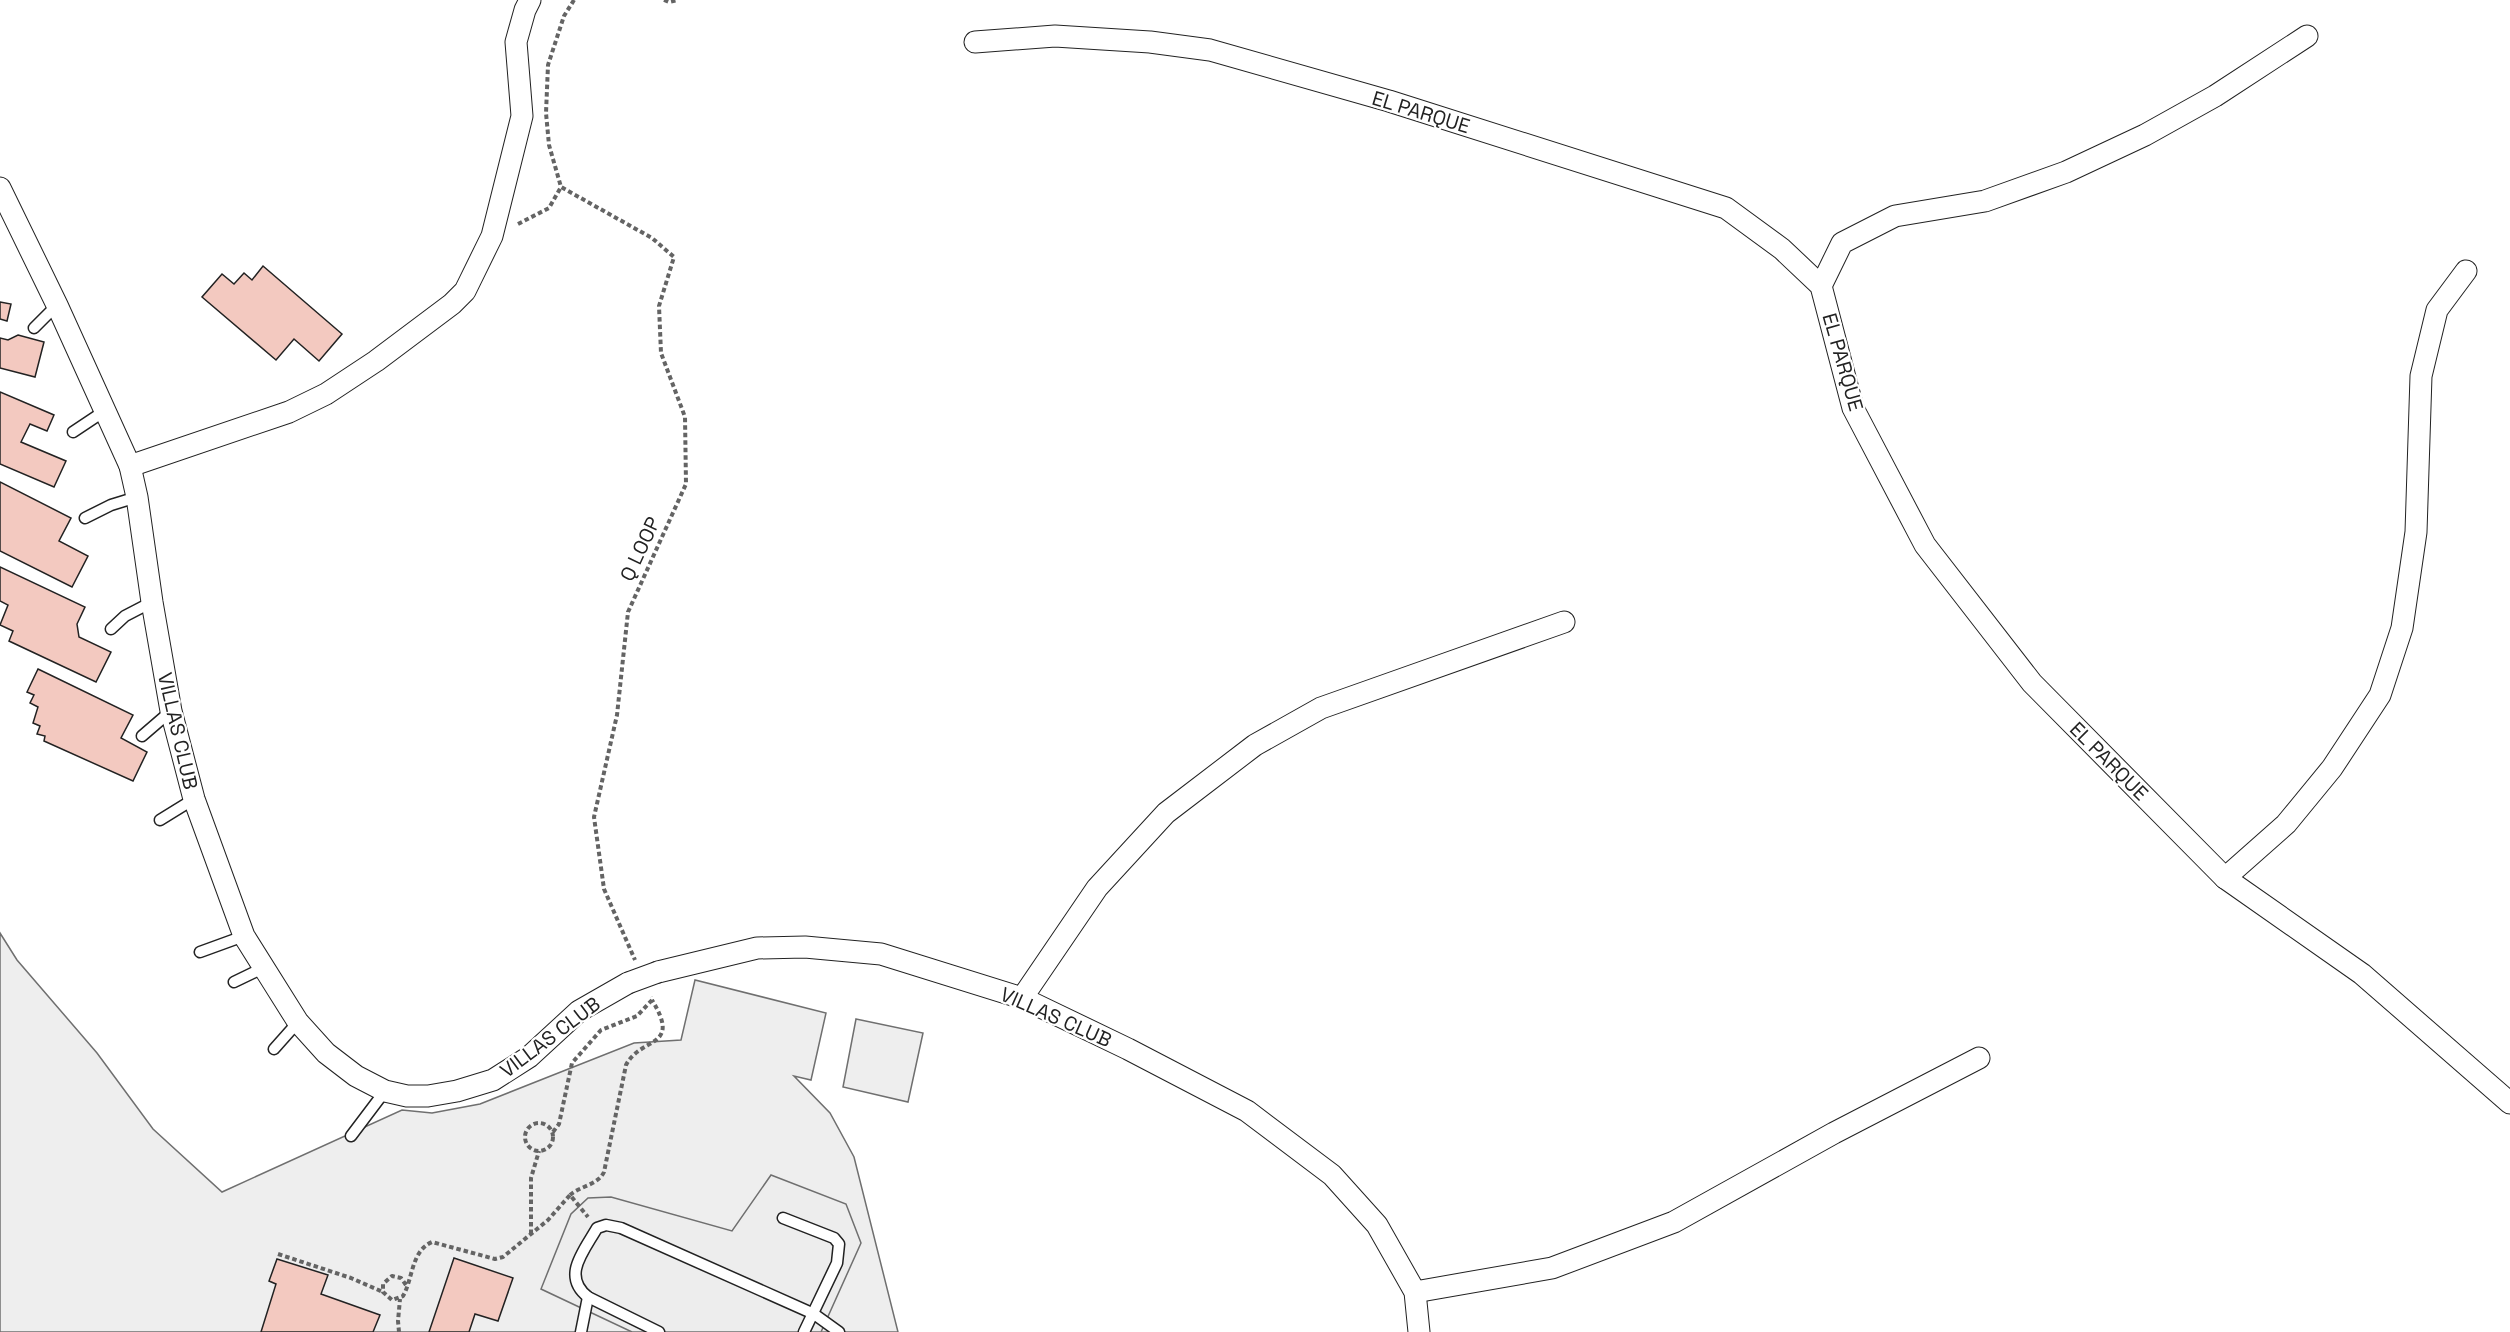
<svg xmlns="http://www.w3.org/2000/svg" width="2510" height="1332" viewBox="0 0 2510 1332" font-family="'Space Grotesk',sans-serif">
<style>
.green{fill:#eee;stroke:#6f6f6f;stroke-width:1.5}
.parking{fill:#ededed;stroke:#6f6f6f;stroke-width:1.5}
.building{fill:#f3c9c0;stroke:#222;stroke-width:1.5}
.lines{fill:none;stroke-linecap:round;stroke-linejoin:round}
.lane-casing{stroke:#222;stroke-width:13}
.street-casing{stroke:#222;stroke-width:23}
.path{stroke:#646464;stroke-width:4;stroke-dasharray:4.5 3;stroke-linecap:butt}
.lane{stroke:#fff;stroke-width:10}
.street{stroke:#fff;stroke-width:21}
.street-bridge-casing{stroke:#222;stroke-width:23;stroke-linecap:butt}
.street-bridge{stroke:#fff;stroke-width:21}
.labels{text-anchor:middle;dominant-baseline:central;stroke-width:4.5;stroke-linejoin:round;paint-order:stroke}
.street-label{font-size:20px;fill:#222;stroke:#fff}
</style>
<rect width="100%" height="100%" fill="#fff"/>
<g class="green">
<path d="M 0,933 L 17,960 L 97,1053 L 153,1129 L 222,1192 L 402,1110 L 432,1113 L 480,1104 L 634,1043 L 681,1040 L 695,980 L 826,1013 L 811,1080 L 794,1076 L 830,1113 L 854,1157 L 898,1332 L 0,1332 Z"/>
<path d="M 856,1019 L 923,1033 L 908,1102 L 843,1087 Z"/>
</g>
<path class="parking" d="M 771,1175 L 846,1204 L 861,1243 L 821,1332 L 632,1332 L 541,1289 L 571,1214 L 588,1198 L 611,1197 L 732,1231 Z"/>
<g class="building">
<path d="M 263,266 L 342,334 L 319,361 L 294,339 L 276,360 L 202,297 L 222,274 L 234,284 L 244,273 L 252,280 Z"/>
<path d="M 0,302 L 11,304 L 7,321 L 0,319 Z"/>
<path d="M 18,335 L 44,342 L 35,377 L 0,368 L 0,338 L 8,340 Z"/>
<path d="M 0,392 L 54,415 L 47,431 L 30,424 L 21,442 L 66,461 L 54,487 L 0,464 Z"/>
<path d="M 0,482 L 71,518 L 59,541 L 88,556 L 72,587 L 0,551 Z"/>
<path d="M 0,567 L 85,607 L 77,624 L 79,637 L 111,652 L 96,682 L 9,641 L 13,631 L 0,625 L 8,605 L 0,601 Z"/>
<path d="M 38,669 L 133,715 L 121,738 L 147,752 L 133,781 L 44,741 L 45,736 L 37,734 L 40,726 L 33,723 L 38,707 L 30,703 L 34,695 L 27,692 Z"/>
<path d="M 454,1258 L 513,1278 L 498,1321 L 475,1314 L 469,1332 L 429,1332 Z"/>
<path d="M 277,1259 L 328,1275 L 321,1294 L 380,1315 L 373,1332 L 261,1332 L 276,1284 L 269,1281 Z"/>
</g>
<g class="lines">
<defs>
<g id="lane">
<path d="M 34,328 L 57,305"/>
<path d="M 73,432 L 106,410"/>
<path d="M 85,518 L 111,505 L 137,497"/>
<path d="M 111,629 L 125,616 L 152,602"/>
<path d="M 142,736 L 171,711"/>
<path d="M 160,820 L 194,799"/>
<path d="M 200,952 L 244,936"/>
<path d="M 234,982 L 263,968"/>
<path d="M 274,1049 L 298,1022"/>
<path d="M 351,1136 L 385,1091"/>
<path d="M 783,1218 L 834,1238 L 839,1244 L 837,1263 L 804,1332"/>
<path d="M 581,1332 L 588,1297"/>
<path d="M 659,1332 L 588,1297 C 561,1276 584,1251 597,1228 L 606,1225 L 621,1228 L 814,1314 L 839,1332"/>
</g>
<g id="street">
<path d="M 975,42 L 1055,36 L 1150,42 L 1210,50 L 1389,101 L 1726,208 L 1782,249 L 1821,286 L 1853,408 L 1925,545 L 2032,683 L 2225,878 L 2362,974 L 2510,1103"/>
<path d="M 0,188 L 57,305 L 130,466 L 137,497 L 152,602 L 171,711 L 194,799 L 244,936 L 298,1022 L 326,1053 L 356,1076 L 385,1091 L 407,1096 L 428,1096 L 457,1091 L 493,1080 L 529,1057 L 579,1011 L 628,983"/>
<path d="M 1821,286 L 1842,243 L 1895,216 L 1985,201 L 2066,172 L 2145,135 L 2215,96 L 2307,36"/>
<path d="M 130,466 L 289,412 L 326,394 L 376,361 L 452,304 L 465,291 L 492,236 L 522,116 L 516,42 L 525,10 L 530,0"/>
<path d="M 2225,878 L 2286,824 L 2332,768 L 2380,695 L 2402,628 L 2416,532 L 2421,376 L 2437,310 L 2466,271"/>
<path d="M 658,972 L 757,948 L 805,947 L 881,954 L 1022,998 L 1128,1049 L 1247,1111 L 1332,1175 L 1377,1225 L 1415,1292 L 1419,1332"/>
<path d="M 1022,998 L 1097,888 L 1166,813 L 1255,745 L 1321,708 L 1564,622"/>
<path d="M 1415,1292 L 1552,1268 L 1674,1222 L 1834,1133 L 1979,1058"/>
</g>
</defs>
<use href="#lane" class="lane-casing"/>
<use href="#street" class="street-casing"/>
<g class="path">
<path d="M 574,0 L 564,16 L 548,65 L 546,113 L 549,145 L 561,187 L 652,238 L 674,257 L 659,306 L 661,353 L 685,417 L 686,484 L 628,612 L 617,715 L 594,817 L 604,889 L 635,960"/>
<path d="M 664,0 L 669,2 L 678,0"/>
<path d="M 518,224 L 549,208 L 561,187"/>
<circle cx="539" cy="1137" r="14"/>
<path d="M 553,1132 L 559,1124 L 572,1063 L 601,1030 L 637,1016 L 652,1000 L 651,997"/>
<path d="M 570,1195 C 580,1186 598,1185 604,1172 L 626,1065 C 641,1036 682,1049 652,1000"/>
<path d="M 531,1234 L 531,1178 L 539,1151"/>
<path d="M 278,1254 L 351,1278 L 383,1292"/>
<path d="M 406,1285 L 401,1278 L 392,1276 L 383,1284 L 383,1292 L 392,1300 L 403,1296 C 413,1279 411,1251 432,1242 L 495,1259 L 503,1257 L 548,1220 L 570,1195 L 588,1217"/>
<path d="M 399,1332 L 398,1321 L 400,1299"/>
</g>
<use href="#lane" class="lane"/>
<use href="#street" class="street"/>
<defs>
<path id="street-bridge" d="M 628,983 L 658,972"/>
</defs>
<use href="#street-bridge" class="street-bridge-casing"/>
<use href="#street-bridge" class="street-bridge"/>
</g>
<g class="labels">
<g class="street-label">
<text transform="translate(1421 112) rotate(17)">EL PARQUE</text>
<text transform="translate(1843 362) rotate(74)">EL PARQUE</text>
<text transform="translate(640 549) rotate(-65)">Q LOOP</text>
<text transform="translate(178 731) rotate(77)">VILLAS CLUB</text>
<text transform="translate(2109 761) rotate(45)">EL PARQUE</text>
<text transform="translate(1056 1017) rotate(24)">VILLAS CLUB</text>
<text transform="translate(550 1037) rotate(-37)">VILLAS CLUB</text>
</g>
</g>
</svg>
